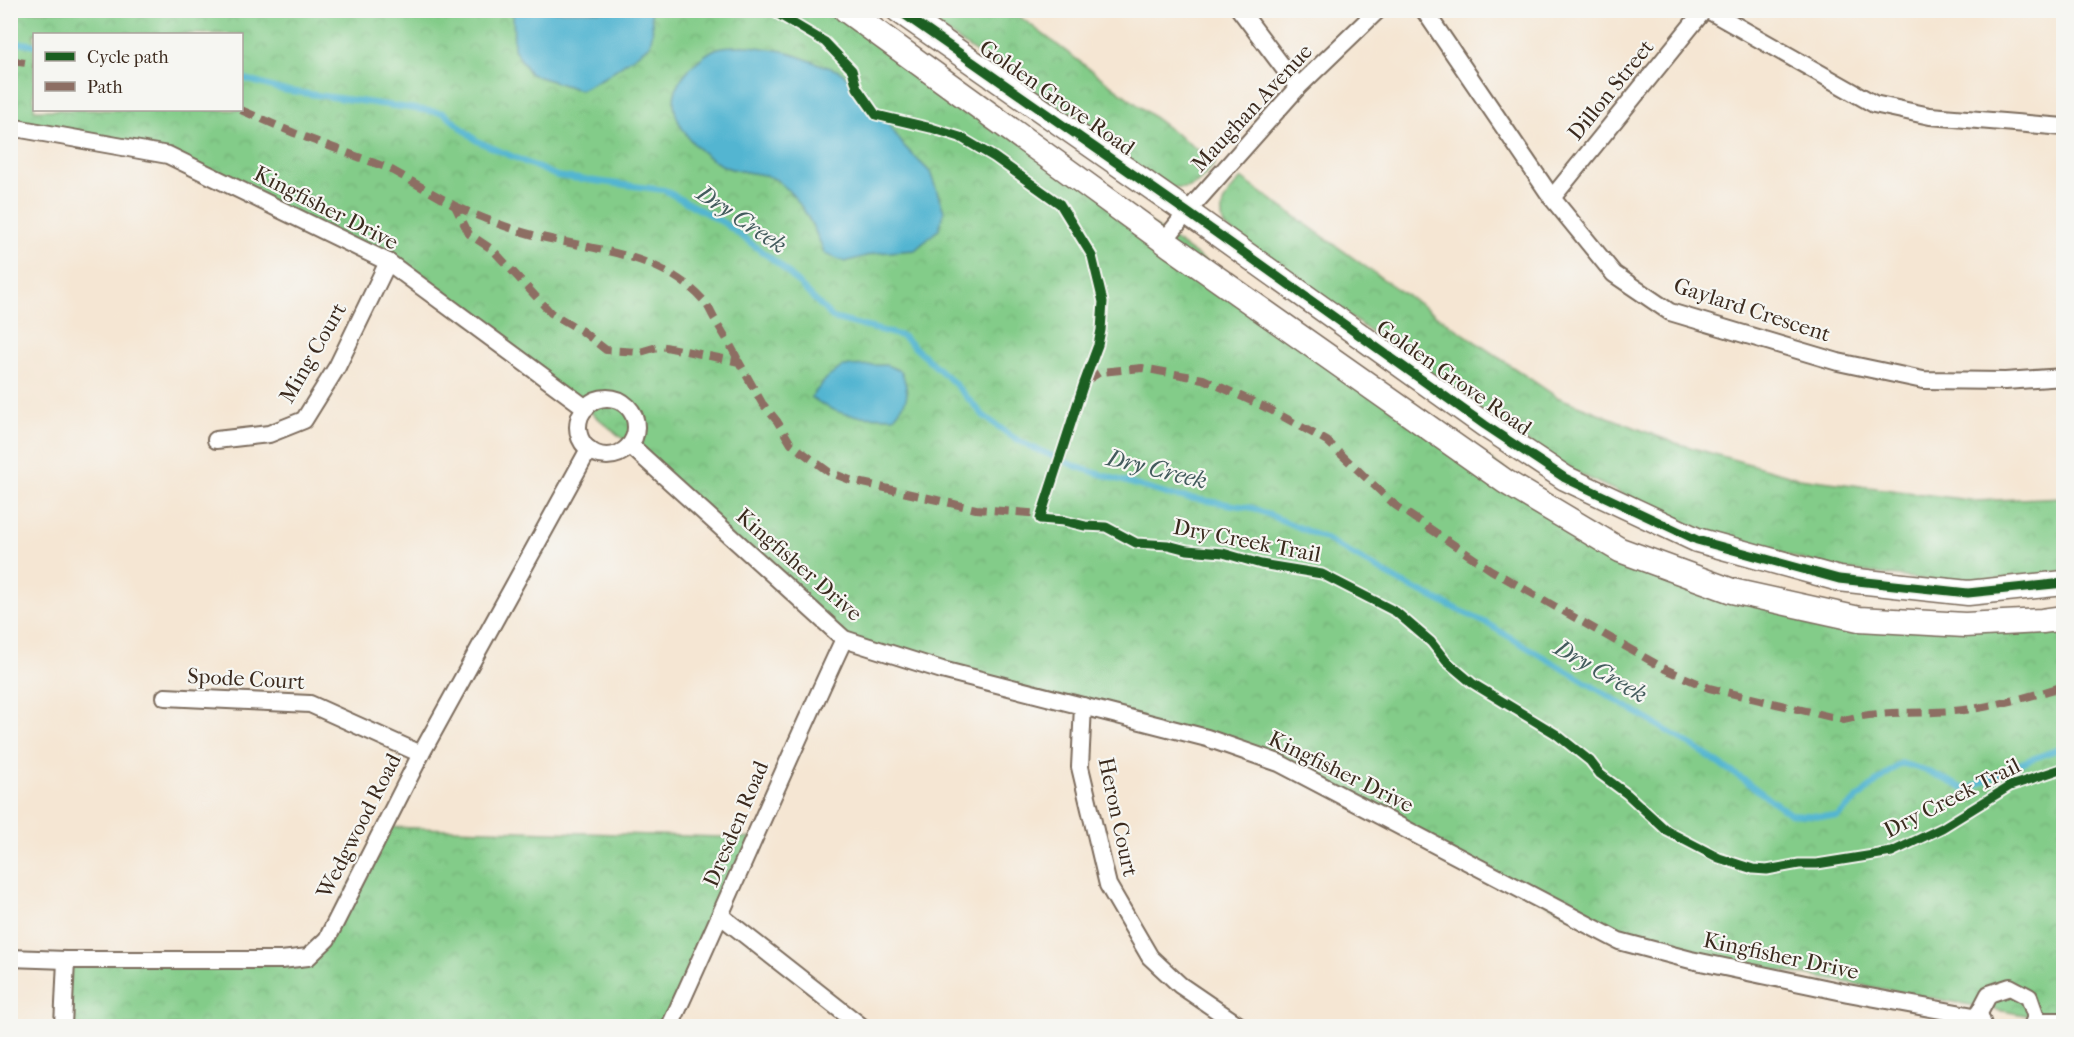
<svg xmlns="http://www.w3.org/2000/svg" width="2074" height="1037" viewBox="0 0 2074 1037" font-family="'IM FELL French Canon',serif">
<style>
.park{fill:url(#park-crowns);stroke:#5f7b54;stroke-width:1.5;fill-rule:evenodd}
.water{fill:#52b5d1;stroke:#467078;stroke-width:1.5}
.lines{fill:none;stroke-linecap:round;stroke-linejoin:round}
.stream{stroke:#52b5d1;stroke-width:6}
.street-casing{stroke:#7c6c5d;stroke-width:20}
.secondary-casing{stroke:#7c6c5d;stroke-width:27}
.street{stroke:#fff;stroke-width:16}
.secondary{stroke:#fff;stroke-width:24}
.quiet{stroke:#8d6e63;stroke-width:8;stroke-dasharray:15 8;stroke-linecap:butt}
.cycleway-casing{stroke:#f6f6f2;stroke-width:13}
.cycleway{stroke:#1b5e20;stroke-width:9}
.labels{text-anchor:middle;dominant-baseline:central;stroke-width:4.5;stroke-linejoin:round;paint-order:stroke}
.street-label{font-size:22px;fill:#3b2a1e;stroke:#f6f6f2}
.water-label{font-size:24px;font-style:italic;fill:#435b5d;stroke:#f6f6f2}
</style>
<defs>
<pattern id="park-crowns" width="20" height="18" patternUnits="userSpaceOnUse" patternTransform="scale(1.5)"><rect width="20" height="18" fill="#83cc89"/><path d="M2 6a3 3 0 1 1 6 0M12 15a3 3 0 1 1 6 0" fill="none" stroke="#72af76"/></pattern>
</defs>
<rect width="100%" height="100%" fill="#f6f6f2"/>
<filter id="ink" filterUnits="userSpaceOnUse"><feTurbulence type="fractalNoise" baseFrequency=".0167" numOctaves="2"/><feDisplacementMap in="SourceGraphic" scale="12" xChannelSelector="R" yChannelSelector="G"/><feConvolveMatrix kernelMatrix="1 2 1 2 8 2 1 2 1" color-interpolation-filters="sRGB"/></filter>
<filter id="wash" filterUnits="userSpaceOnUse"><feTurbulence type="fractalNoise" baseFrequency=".008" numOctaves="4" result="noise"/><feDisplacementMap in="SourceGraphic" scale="24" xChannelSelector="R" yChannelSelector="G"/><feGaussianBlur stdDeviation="1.35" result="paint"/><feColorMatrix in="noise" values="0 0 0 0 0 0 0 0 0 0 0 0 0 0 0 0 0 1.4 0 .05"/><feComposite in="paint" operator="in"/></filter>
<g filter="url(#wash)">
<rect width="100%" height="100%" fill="#f5e6d3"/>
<g class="park">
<path d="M 10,11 L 846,11 L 1620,550 L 1859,619 L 2063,616 L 2063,1018 L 2036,1017 L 1619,941 L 1279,763 L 844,639 L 630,445 L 586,408 L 388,262 L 168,155 L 11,127 ZM 34,34 L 242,34 L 242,110 L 34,110 Z"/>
<path d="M 917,11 L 1012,11 L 1215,163 C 1199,183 1194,192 1167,187 Z"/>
<path d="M 1241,178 L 1387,282 L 1557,397 L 1672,442 L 1799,478 L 1976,501 L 2063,497 L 2063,572 L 1993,579 L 1928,580 L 1833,568 L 1702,531 L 1571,470 L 1489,417 L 1224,226 C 1217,202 1227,196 1241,178 Z"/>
<path d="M 384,827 L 753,838 L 670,1026 L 63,1026 L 66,960 L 308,957 Z"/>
</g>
<g class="water">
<path d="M 513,11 L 650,11 C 653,22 654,35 649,46 L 605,77 L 580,90 L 530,74 L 514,49 Z"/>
<path d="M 750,46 L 783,51 L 839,71 L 866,92 L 904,146 L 930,172 L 944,211 L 939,229 L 915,250 L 877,253 L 845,262 L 825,254 C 814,227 802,200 778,181 C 765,171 736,174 721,165 C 691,148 658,110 683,76 C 690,67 706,52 718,48 C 727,45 741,46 750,46 Z"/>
<path d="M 886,365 L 901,371 C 910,393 910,399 894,417 C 858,416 841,419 811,397 L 826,379 L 843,366 Z"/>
</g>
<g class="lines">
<g class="stream">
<path d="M 10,41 L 34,45"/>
<path d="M 242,78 L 282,90 L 444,113 L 477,141 L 557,176 L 664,190 L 724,223 L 780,265 L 833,318 L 902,336 L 953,382 L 984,416 L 1011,436 L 1029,446 L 1080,468 L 1169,495 L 1253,508 L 1324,538 L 1402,583 L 1486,623 L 1577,677 L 1694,747 L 1744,780 L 1790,814 L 1837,817 L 1868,789 L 1901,763 L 1927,771 L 1967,790 L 2016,765 L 2064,747"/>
</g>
</g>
</g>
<g filter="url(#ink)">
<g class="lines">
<defs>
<g id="street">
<path d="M 1240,10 L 1298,87"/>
<path d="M 1424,10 L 1552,198 L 1614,274 L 1670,312 L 1838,362 L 1923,380 L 2005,381 L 2064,377"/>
<path d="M 1708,10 L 1874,104 L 1930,116 L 2064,127"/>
<path d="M 10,127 L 168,155 L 388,262 L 586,408"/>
<path d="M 1552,198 L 1704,10"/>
<path d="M 1164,241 L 1187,212 L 1298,87 L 1378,10"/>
<circle cx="607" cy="427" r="29"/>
<path d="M 216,440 L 269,434 L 304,420 L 337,367 L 388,262"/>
<path d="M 630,445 L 844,639 L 942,670 L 1207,738 L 1279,763 L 1619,941 L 1691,960 L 1848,993 L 1979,1017"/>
<path d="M 165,697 L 310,704 L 421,754"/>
<path d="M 1083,706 L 1080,767 L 1108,885 L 1150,957 L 1180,985 L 1240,1026"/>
<path d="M 721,916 L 861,1026"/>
<path d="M 10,958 L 66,960 L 281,960 L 308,957 L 327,939 L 421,754 L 589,449"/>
<path d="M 2036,1021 L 2064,1021"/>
<path d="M 1983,1025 L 1979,1013 L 1989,994 L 2010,987 L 2029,997 L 2036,1017 L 2032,1026"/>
<path d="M 63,1026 L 66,960"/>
<path d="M 670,1026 C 729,898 784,767 844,639"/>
</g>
<g id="secondary">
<path d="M 846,10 L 1171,246 L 1506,482 L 1620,550 L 1732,591 L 1859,619 L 1965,625 L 2042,621 L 2064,618"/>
<path d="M 898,10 L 1187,212 L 1485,425 L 1565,478 L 1697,540 L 1839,579 L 1968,593 L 2064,583"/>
</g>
</defs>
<use href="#street" class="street-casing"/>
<use href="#secondary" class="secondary-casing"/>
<use href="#street" class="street"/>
<use href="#secondary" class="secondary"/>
<g class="quiet">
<path d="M 10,61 L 34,64"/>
<path d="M 241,110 L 294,133 L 388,168 L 455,206 L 469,234 L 493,250 L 551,313 L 582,331 L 606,350 L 640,352 L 661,346 L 739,362 L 762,403 L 777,421 L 791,444 L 829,472 L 850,480 L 976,509 L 1042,514"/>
<path d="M 455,206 C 482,218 509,229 537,236 C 596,250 663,254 705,302 C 709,307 711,313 714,318 C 723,333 732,347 739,362"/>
<path d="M 1086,381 L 1100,372 L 1142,368 L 1203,379 L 1271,410 L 1327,441 L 1395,505 L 1491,570 L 1665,669 L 1709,688 L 1844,720 C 1883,709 1924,715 1964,710 C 1997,706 2032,696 2064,686"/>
</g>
<defs>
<g id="cycleway">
<path d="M 771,10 L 825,42 L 852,70 L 857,88 L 876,115 L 931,128 L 960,137 L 994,157 L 1060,204 L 1092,256 L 1103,302 L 1101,330 L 1098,345 L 1084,383 L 1040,519 L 1064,521 L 1085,526 L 1106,527 L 1136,543 L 1168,545 L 1187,550 L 1223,553 L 1261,564 L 1322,574 L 1396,612 L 1431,642 L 1446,661 L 1472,683 L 1556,734 L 1590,761 L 1600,774 L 1627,794 L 1667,831 L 1719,858 L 1753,869 L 1767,870 L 1799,864 L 1817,864 L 1892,852 L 1942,828 L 2010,786 L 2064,768"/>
<path d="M 898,10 L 1187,212 L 1485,425 L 1565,478 L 1697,540 L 1839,579 L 1968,593 L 2064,583"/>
</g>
</defs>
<use href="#cycleway" class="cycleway-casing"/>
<use href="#cycleway" class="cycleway"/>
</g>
</g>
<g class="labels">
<g class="street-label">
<text transform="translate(1611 90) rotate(-51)">Dillon Street</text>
<text transform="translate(1057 98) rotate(35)">Golden Grove Road</text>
<text transform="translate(1252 108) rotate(-47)">Maughan Avenue</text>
<text transform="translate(326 208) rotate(27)">Kingfisher Drive</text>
<text transform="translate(1752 310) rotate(18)">Gaylard Crescent</text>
<text transform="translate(313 353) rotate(-60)">Ming Court</text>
<text transform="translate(1454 378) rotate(35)">Golden Grove Road</text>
<text transform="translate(1247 541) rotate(11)">Dry Creek Trail</text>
<text transform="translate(799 565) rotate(41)">Kingfisher Drive</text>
<text transform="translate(246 679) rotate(3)">Spode Court</text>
<text transform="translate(1341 772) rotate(26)">Kingfisher Drive</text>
<text transform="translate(1952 798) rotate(-27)">Dry Creek Trail</text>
<text transform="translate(1118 817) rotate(78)">Heron Court</text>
<text transform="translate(736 824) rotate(-67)">Dresden Road</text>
<text transform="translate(359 826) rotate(-63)">Wedgwood Road</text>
<text transform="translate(1781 956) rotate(12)">Kingfisher Drive</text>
</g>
<g class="water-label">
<text transform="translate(742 219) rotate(34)">Dry Creek</text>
<text transform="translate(1157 469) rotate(14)">Dry Creek</text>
<text transform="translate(1601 671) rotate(30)">Dry Creek</text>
</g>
</g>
<rect width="2074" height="1037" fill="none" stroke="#f6f6f2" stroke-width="36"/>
<rect x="33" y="33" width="210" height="78" fill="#f6f6f2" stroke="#aba49d" stroke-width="1.5"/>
<rect x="45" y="52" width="30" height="9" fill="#1b5e20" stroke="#aba49d" stroke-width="1.5"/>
<text x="87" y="63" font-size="18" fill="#3b2a1e">Cycle path</text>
<rect x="45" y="82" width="30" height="9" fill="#8d6e63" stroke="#aba49d" stroke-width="1.5"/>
<text x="87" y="93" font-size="18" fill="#3b2a1e">Path</text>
</svg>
